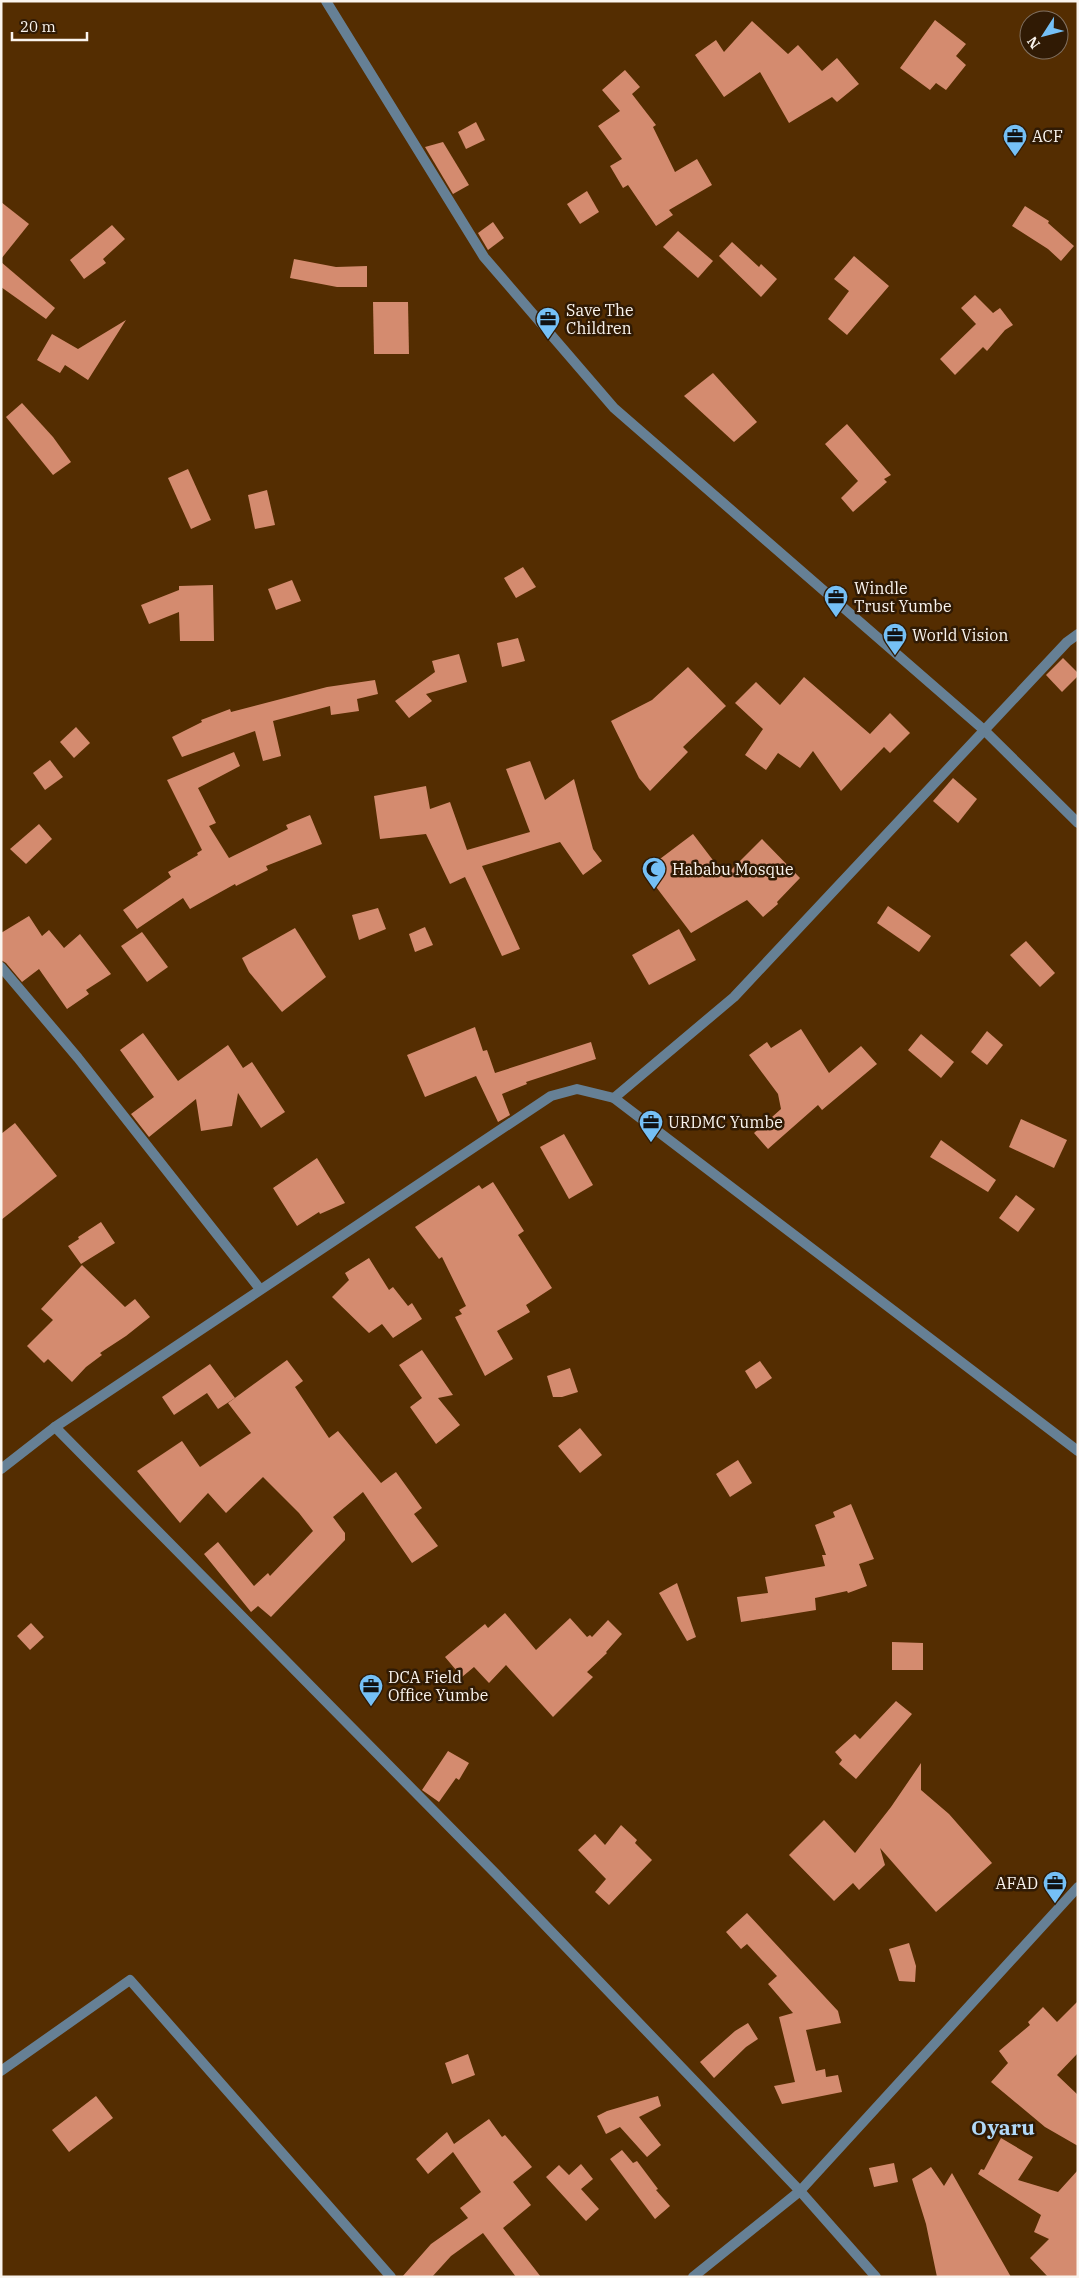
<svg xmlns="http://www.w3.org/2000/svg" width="1079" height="2278" viewBox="0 0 1079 2278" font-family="'IBM Plex Serif',serif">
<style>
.building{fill:#d48b6f}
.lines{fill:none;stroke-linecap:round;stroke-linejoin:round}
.minor{stroke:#668095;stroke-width:10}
.labels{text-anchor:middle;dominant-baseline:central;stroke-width:5;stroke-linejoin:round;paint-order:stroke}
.poi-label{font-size:16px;fill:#faf4ee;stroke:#301a04;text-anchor:start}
.district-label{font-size:21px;font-weight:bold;fill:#b1d9f8;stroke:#301a04}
</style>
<rect width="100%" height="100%" fill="#542d01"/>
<g class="building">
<path d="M 935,20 L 966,44 L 956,56 L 966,65 L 946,90 L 936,83 L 930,90 L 900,68 Z"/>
<path d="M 752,21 L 788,54 L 798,45 L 822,71 L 837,58 L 859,84 L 837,102 L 832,97 L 789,123 L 760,72 L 724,97 L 695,55 L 716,40 L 724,52 Z"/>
<path d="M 625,70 L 640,87 L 632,94 L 656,125 L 653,127 L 675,172 L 697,159 L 712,185 L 669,210 L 673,215 L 656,226 L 628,185 L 623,188 L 610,166 L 622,159 L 598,126 L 620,111 L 602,90 Z"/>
<path d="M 476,122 L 485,140 L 466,149 L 458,132 Z"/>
<path d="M 443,142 L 469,185 L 453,194 L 425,147 Z"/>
<path d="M 587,191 L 599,212 L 580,224 L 567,204 Z"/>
<path d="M 1,202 L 29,224 L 1,259 Z"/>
<path d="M 1025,206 L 1049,221 L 1048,223 L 1074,246 L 1061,261 L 1048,249 L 1012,226 Z"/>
<path d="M 493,222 L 504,238 L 488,250 L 478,233 Z"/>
<path d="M 112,225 L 125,239 L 103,259 L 106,263 L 84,279 L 70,260 Z"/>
<path d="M 678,231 L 713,261 L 698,278 L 663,247 Z"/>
<path d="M 732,242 L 759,267 L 761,264 L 777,279 L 761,297 L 719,256 Z"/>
<path d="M 854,256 L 889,286 L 847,335 L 828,319 L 849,291 L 834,279 Z"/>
<path d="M 294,259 L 336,267 L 367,266 L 367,287 L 337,287 L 290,278 Z"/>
<path d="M 1,262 L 55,308 L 46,319 L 1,287 Z"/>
<path d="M 975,295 L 993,313 L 1000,308 L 1013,325 L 1005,330 L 987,351 L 983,347 L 955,375 L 940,359 L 976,324 L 961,308 Z"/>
<path d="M 373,302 L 408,302 L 409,354 L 374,354 Z"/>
<path d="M 126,320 L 88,380 L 65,365 L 60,373 L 37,360 L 52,334 L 78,349 Z"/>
<path d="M 713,373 L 757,422 L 734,442 L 684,396 Z"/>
<path d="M 22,403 L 53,437 L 71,462 L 53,475 L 6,417 Z"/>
<path d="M 847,424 L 891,475 L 884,479 L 887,482 L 853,512 L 841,498 L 858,481 L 825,444 Z"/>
<path d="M 188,469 L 211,520 L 191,529 L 168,478 Z"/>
<path d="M 267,490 L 275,525 L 255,529 L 248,495 Z"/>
<path d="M 523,567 L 536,587 L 516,598 L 504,578 Z"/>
<path d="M 292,580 L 301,601 L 276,610 L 268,589 Z"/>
<path d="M 213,585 L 214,641 L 180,641 L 179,612 L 149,624 L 141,605 L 179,590 L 179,586 Z"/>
<path d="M 518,638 L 525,661 L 502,667 L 497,643 Z"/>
<path d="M 459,654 L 467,682 L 426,694 L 432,701 L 409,718 L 395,701 L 435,672 L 432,661 Z"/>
<path d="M 1063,658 L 1078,673 L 1078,676 L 1062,692 L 1046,675 Z"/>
<path d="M 688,667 L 726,706 L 683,747 L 688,752 L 650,791 L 639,778 L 611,721 L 652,700 Z"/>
<path d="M 804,677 L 870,734 L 890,713 L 910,733 L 890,753 L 884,747 L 841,791 L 813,751 L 800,768 L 778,753 L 766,770 L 745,755 L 763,729 L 735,703 L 756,682 L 780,705 Z"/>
<path d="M 375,680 L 378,694 L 357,699 L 359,711 L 331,715 L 330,706 L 273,721 L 281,756 L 263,761 L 255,731 L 182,757 L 172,737 L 202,722 L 201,720 L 230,709 L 231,712 L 327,687 Z"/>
<path d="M 76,727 L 90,743 L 74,758 L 60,742 Z"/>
<path d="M 234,752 L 240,766 L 198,788 L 216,823 L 209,826 L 229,858 L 288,829 L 286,825 L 310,815 L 322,844 L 266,866 L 268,870 L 236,886 L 235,884 L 190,909 L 183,898 L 137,929 L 123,910 L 171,877 L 168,872 L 198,855 L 197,853 L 202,850 L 167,780 Z"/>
<path d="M 50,760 L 63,777 L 45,790 L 33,773 Z"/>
<path d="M 530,761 L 545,800 L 574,779 L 593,849 L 602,861 L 583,875 L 560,842 L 482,866 L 520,949 L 502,956 L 465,877 L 450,884 L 426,834 L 380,839 L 374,796 L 426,786 L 430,809 L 450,802 L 467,850 L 530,832 L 506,769 Z"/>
<path d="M 953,778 L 977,799 L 958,823 L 933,801 Z"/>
<path d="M 39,824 L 52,839 L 26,864 L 10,849 Z"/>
<path d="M 693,834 L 725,876 L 762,839 L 800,878 L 777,902 L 778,904 L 763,917 L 747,900 L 691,933 L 644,871 Z"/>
<path d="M 888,906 L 931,936 L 919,952 L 877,923 Z"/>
<path d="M 378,908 L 386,929 L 359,940 L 352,915 Z"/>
<path d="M 29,916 L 42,936 L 49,930 L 64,948 L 80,934 L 111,974 L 86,990 L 89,994 L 67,1009 L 39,969 L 22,982 L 6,963 L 1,960 L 1,933 Z"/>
<path d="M 425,927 L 433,945 L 415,952 L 409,934 Z"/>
<path d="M 295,928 L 326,977 L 282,1012 L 249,972 L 242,958 Z"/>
<path d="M 679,929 L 696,960 L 649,985 L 632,955 Z"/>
<path d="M 142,932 L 168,967 L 147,982 L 121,946 Z"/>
<path d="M 1026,941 L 1055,973 L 1040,987 L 1010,955 Z"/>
<path d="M 475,1027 L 483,1051 L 487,1050 L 495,1073 L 591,1042 L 596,1059 L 526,1082 L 527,1084 L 502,1094 L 510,1115 L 498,1122 L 476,1076 L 425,1097 L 407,1055 Z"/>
<path d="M 801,1029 L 829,1073 L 861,1046 L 877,1064 L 822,1110 L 818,1105 L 768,1149 L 754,1133 L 781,1109 L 778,1094 L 749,1055 L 767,1042 L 771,1048 Z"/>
<path d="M 987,1031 L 1003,1045 L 987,1065 L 971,1052 Z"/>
<path d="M 143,1033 L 178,1081 L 228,1045 L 243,1068 L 252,1062 L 285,1112 L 261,1128 L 238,1093 L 232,1126 L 201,1131 L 196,1099 L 149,1137 L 131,1114 L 154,1097 L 120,1050 Z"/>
<path d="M 921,1034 L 954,1062 L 941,1078 L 908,1050 Z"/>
<path d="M 1021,1119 L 1067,1140 L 1054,1168 L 1009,1147 Z"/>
<path d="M 15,1123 L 57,1176 L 1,1220 L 1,1134 Z"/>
<path d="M 564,1134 L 593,1185 L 569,1199 L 540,1147 Z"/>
<path d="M 941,1140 L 996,1180 L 988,1192 L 930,1157 Z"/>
<path d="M 317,1158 L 345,1203 L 320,1214 L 319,1212 L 297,1226 L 273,1188 Z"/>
<path d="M 493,1182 L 524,1231 L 518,1235 L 552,1288 L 526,1305 L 530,1312 L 497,1331 L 513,1359 L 485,1376 L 455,1317 L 462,1314 L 459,1310 L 466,1306 L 442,1257 L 439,1259 L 415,1227 L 479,1185 L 482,1189 Z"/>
<path d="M 1016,1195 L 1035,1209 L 1018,1232 L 999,1218 Z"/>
<path d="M 101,1222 L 115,1243 L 81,1264 L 68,1246 L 79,1239 L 78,1237 Z"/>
<path d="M 369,1258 L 389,1290 L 393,1287 L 408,1306 L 412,1303 L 422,1319 L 393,1338 L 382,1324 L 369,1333 L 332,1297 L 349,1280 L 345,1273 Z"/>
<path d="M 82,1265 L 125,1307 L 135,1299 L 150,1317 L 126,1336 L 100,1353 L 102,1355 L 86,1367 L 72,1382 L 48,1359 L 44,1363 L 27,1346 L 53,1320 L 41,1309 Z"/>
<path d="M 422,1350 L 453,1395 L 438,1398 L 460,1425 L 436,1444 L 410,1407 L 422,1398 L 399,1365 Z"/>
<path d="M 287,1360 L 303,1381 L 295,1387 L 329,1438 L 338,1431 L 381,1483 L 396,1472 L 422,1508 L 414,1514 L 438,1546 L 412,1563 L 363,1492 L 333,1517 L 345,1533 L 345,1540 L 271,1617 L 258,1606 L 251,1612 L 204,1554 L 218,1542 L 254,1586 L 268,1573 L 270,1576 L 313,1531 L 299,1513 L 263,1477 L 226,1513 L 208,1493 L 180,1523 L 137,1471 L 182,1441 L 200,1467 L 251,1433 L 228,1403 Z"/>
<path d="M 760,1361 L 772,1378 L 756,1389 L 745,1371 Z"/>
<path d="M 210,1364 L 235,1398 L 218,1409 L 207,1393 L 174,1415 L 162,1397 Z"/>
<path d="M 570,1368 L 578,1392 L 562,1397 L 553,1397 L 547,1376 Z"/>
<path d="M 580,1428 L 602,1455 L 580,1473 L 558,1446 Z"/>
<path d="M 738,1460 L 752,1483 L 730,1497 L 716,1474 Z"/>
<path d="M 851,1504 L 874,1559 L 859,1564 L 867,1586 L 848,1593 L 847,1591 L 815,1598 L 816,1610 L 741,1622 L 737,1597 L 768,1593 L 765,1577 L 825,1566 L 822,1555 L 826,1555 L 815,1525 L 835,1517 L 833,1512 Z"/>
<path d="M 677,1583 L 696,1637 L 687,1641 L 659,1593 Z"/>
<path d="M 505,1613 L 536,1650 L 570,1618 L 587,1637 L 590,1635 L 592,1637 L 608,1620 L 622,1634 L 606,1652 L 607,1653 L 587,1672 L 593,1677 L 553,1717 L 506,1665 L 489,1683 L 474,1667 L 462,1677 L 445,1657 L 485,1624 L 488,1628 Z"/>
<path d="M 31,1623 L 44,1637 L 30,1650 L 17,1636 Z"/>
<path d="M 892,1642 L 923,1643 L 923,1670 L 892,1670 Z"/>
<path d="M 896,1701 L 912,1714 L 856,1779 L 839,1764 L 842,1760 L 835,1752 L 855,1734 L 860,1739 Z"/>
<path d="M 448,1751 L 469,1763 L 459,1780 L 456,1778 L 439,1802 L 422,1790 Z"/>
<path d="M 921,1763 L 921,1790 L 949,1814 L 992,1863 L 936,1912 L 880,1848 L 885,1865 L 859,1890 L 853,1883 L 834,1901 L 789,1855 L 824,1820 L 855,1853 L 891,1807 Z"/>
<path d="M 621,1825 L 637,1840 L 635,1843 L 652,1860 L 609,1905 L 595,1892 L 606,1879 L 578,1850 L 595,1834 L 605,1845 Z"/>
<path d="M 747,1913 L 838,2011 L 841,2023 L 806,2030 L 816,2071 L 825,2069 L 826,2077 L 838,2075 L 842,2092 L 782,2104 L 774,2086 L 795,2082 L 779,2017 L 793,2013 L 768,1984 L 777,1976 L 747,1944 L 741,1949 L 726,1932 Z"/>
<path d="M 909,1943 L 916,1966 L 915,1982 L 899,1981 L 889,1949 Z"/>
<path d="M 1078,2001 L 1078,2053 L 1057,2075 L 1078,2095 L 1078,2146 L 1045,2127 L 991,2082 L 1008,2063 L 999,2051 L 1030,2025 L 1028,2022 L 1043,2007 L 1057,2022 Z"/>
<path d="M 748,2023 L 758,2039 L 746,2047 L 714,2078 L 700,2062 L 735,2031 Z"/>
<path d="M 468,2054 L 475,2075 L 452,2084 L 445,2063 Z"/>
<path d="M 96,2096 L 113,2118 L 69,2152 L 52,2130 Z"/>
<path d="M 658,2096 L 661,2106 L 639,2117 L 661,2145 L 647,2157 L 620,2127 L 606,2134 L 597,2116 L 607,2111 Z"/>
<path d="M 489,2119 L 502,2137 L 505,2135 L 532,2167 L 513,2182 L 531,2205 L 503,2228 L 541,2277 L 516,2277 L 483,2233 L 451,2256 L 432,2277 L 402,2277 L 431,2244 L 468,2218 L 460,2208 L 481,2192 L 453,2152 L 428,2174 L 416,2159 L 447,2132 L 454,2144 Z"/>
<path d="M 1001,2138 L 1033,2157 L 1018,2180 L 1058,2192 L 1078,2170 L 1078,2277 L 1048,2277 L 1030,2258 L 1049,2239 L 1034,2232 L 1041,2215 L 978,2174 L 981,2169 L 984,2170 Z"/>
<path d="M 622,2150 L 633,2163 L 637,2161 L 658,2189 L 656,2190 L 670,2206 L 655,2219 L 610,2159 Z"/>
<path d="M 894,2163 L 898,2182 L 874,2187 L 869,2168 Z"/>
<path d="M 581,2164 L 593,2179 L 581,2189 L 599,2209 L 586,2221 L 546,2177 L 559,2165 L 569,2175 Z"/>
<path d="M 931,2167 L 944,2186 L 952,2173 L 1011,2277 L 937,2277 L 926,2224 L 912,2179 Z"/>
</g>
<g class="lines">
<g class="minor">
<path d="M 326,1 L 484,257 L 614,408 L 984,730 L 1078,823"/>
<path d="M 1,967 L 78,1058 L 260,1289"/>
<path d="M 614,1098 L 734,997 L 1067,642 L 1078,634"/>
<path d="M 55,1427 L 496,1874 L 800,2191 L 876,2277"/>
<path d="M 1,1469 L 55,1427 L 551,1096 L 577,1089 L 614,1098 L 1078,1451"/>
<path d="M 1,2071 L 130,1980 L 391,2277"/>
<path d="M 693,2277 L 800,2191 L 1078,1887"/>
</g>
</g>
<defs>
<symbol id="office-pin" viewBox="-11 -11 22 30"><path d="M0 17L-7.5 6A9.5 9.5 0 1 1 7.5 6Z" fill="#75c0f6" stroke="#301a04"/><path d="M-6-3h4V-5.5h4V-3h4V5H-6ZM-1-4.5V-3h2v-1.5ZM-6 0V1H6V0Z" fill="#111"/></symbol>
<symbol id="mosque-pin" viewBox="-11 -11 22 30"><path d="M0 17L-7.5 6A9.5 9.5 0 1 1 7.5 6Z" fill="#75c0f6" stroke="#301a04"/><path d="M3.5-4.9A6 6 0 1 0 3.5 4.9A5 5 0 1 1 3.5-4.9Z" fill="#111"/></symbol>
</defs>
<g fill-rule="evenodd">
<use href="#office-pin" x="1001" y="122" width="28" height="38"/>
<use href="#office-pin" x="534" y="305" width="28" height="38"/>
<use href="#office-pin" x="822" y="583" width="28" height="38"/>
<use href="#office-pin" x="881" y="621" width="28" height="38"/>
<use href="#mosque-pin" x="640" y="855" width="28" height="38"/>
<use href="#office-pin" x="637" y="1108" width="28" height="38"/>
<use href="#office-pin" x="357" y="1672" width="28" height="38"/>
<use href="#office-pin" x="1041" y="1869" width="28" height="38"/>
</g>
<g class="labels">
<g class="poi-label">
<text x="1032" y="136">ACF</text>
<text x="566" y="310">Save The<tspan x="566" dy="18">Children</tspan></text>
<text x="854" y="588">Windle<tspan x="854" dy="18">Trust Yumbe</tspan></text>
<text x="912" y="635">World Vision</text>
<text x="672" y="869">Hababu Mosque</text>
<text x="668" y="1122">URDMC Yumbe</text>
<text x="388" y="1677">DCA Field<tspan x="388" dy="18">Office Yumbe</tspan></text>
<text x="1038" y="1883" text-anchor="end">AFAD</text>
</g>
<g class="district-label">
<text x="1003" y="2127">Oyaru</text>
</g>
</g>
<rect width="1079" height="2278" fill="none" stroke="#faf4ee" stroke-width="5"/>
<g transform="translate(1044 35) rotate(234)"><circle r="24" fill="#301a04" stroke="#817162"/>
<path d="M0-4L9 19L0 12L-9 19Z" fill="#75c0f6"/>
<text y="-8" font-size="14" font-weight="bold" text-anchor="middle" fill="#faf4ee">N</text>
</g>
<path d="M12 32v8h75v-8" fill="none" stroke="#faf4ee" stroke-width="2.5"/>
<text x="20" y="32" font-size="15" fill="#faf4ee" stroke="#301a04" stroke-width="4" paint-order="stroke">20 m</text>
</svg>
